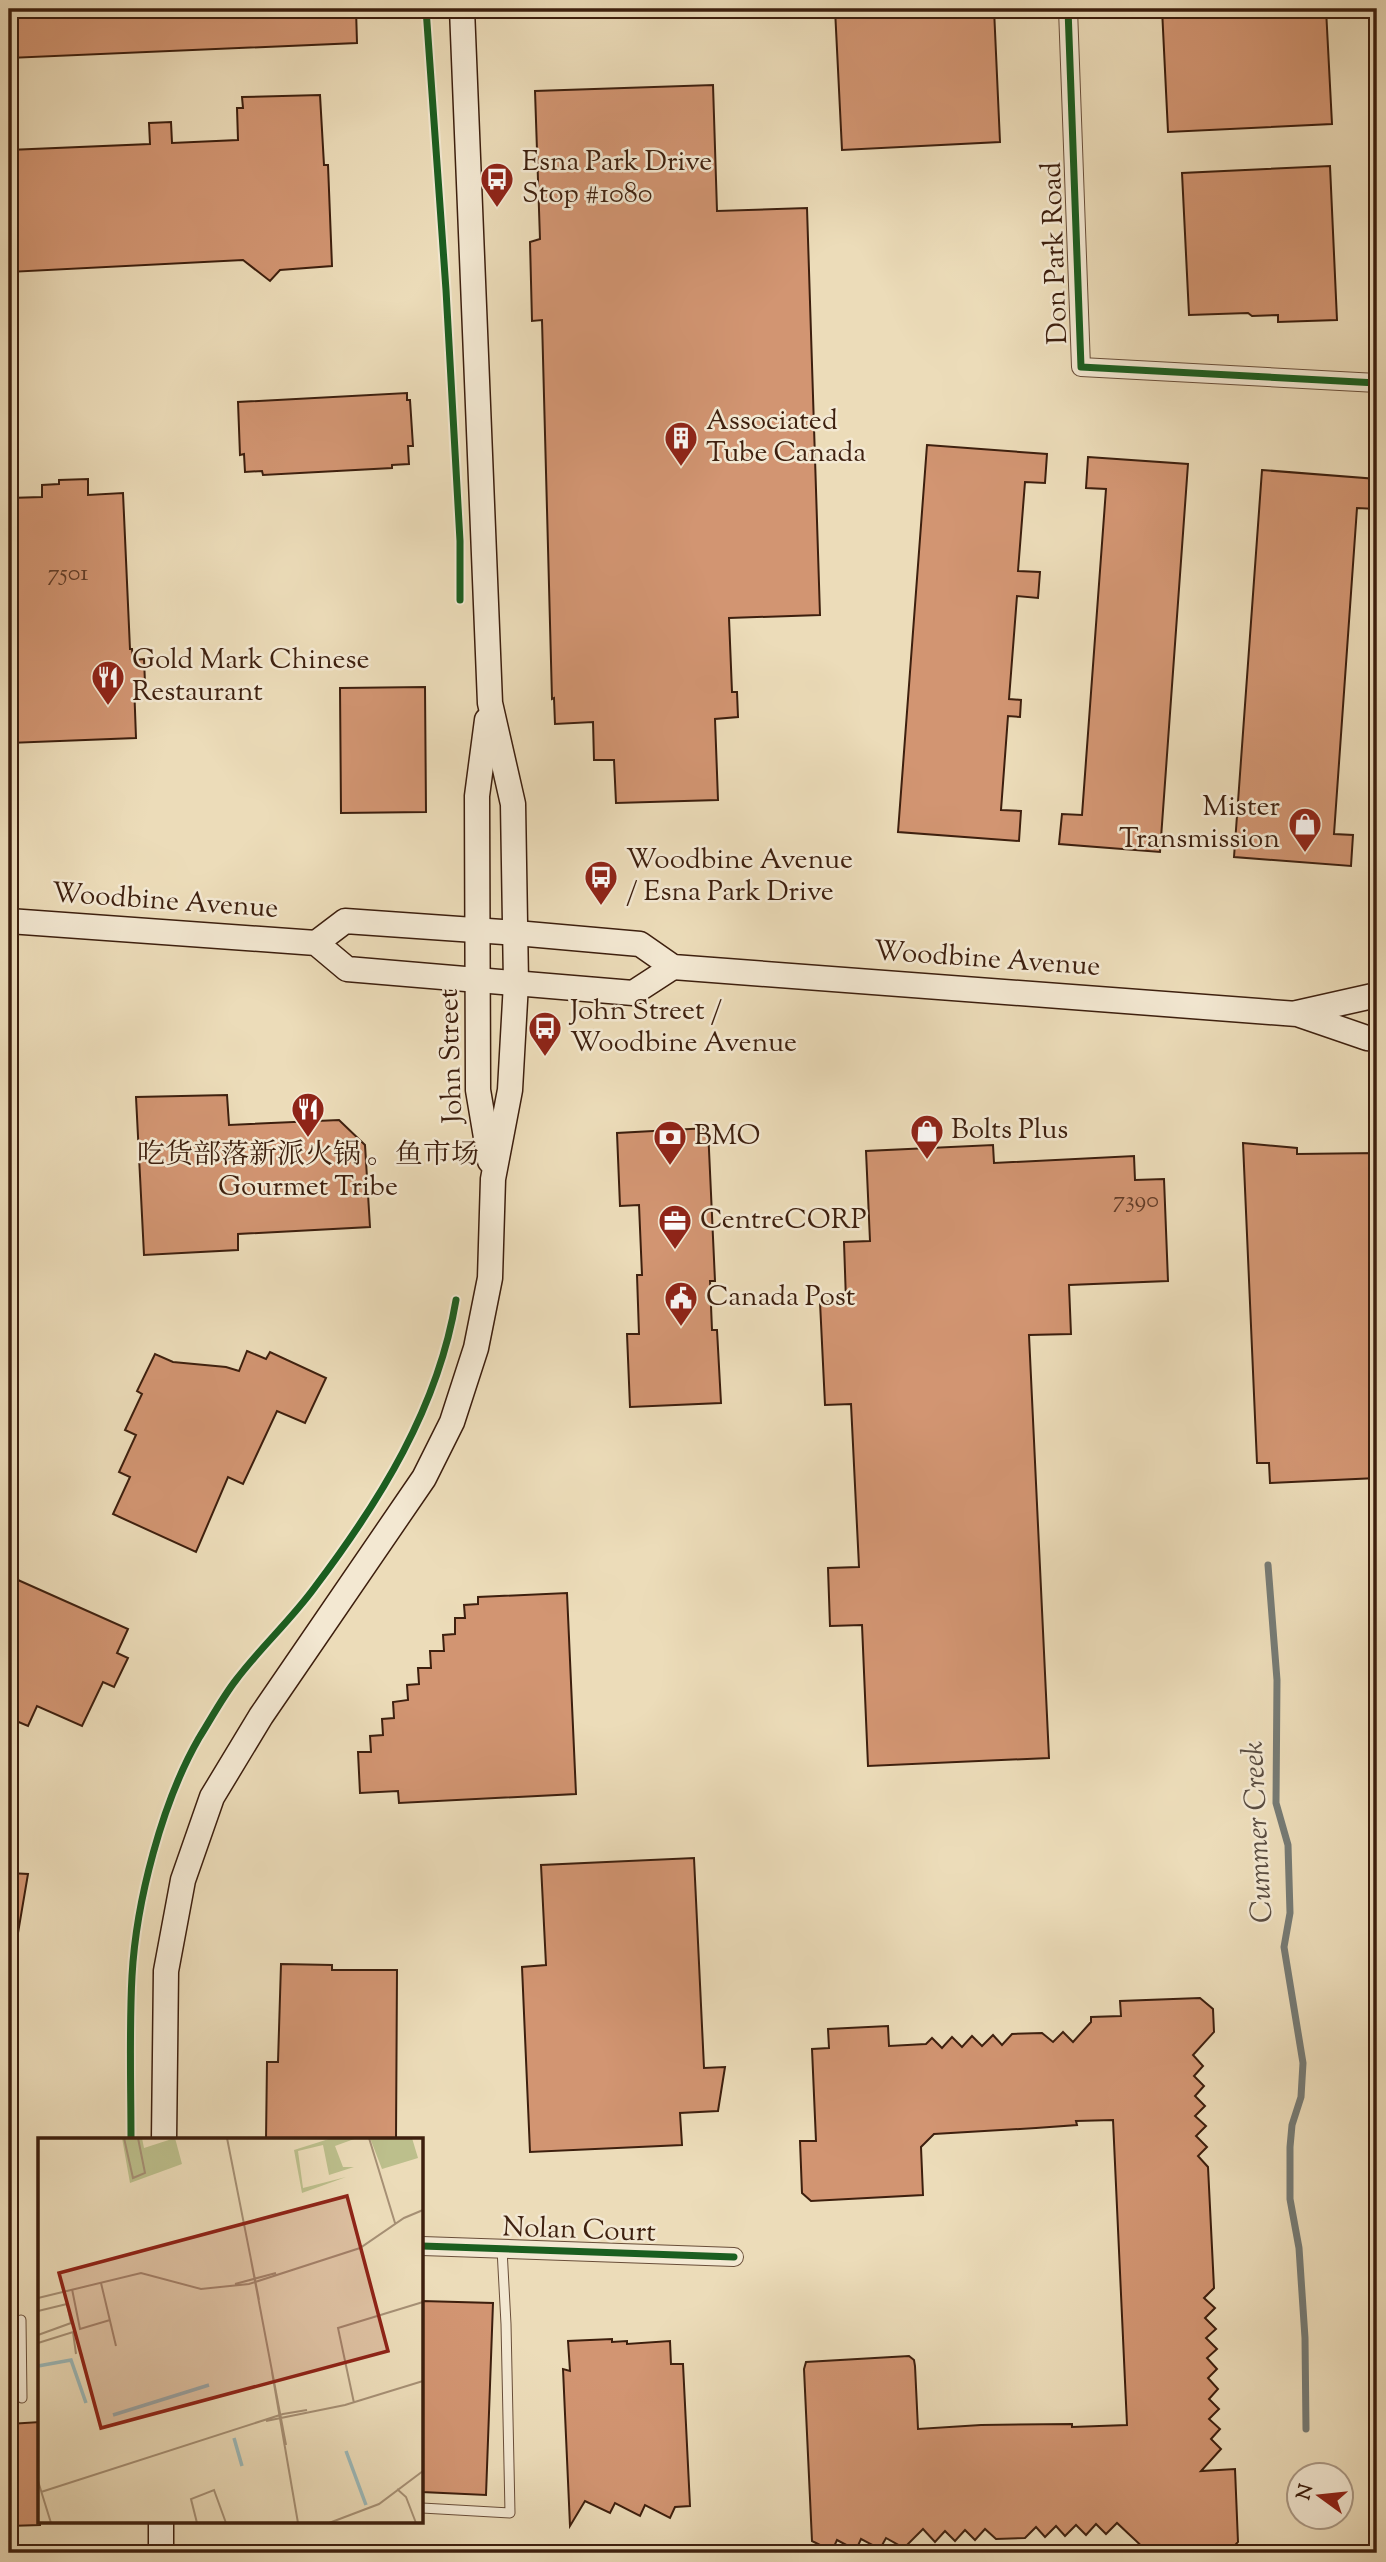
<svg xmlns="http://www.w3.org/2000/svg" width="1386" height="2562" viewBox="0 0 1386 2562" font-family="'Sorts Mill Goudy','Noto Serif SC',serif">
<style>
.lines{fill:none;stroke-linecap:round;stroke-linejoin:round}
.stream{stroke:#767b75;stroke-width:7}
.building{fill:#d29572;stroke:#3d1f0e;stroke-width:2}
.service-casing{stroke:#694e39;stroke-width:11}
.minor-casing{stroke:#694e39;stroke-width:20}
.secondary-casing{stroke:#3d1f0e;stroke-width:27}
.service{stroke:#f3e8d2;stroke-width:9}
.minor{stroke:#f3e8d2;stroke-width:18}
.secondary{stroke:#f3e8d2;stroke-width:24}
.cycleway-casing{stroke:#f3e8d2;stroke-width:11}
.cycleway{stroke:#1b5e20;stroke-width:7}
.labels{text-anchor:middle;dominant-baseline:central;stroke-width:5;stroke-linejoin:round;paint-order:stroke}
.number-label{font-size:24px;fill:#623c27}
.poi-label{font-size:28px;fill:#3d1f0e;stroke:#f3e8d2;text-anchor:start}
.street-label{font-size:28px;fill:#3d1f0e;stroke:#f3e8d2}
.water-label{font-size:30px;font-style:italic;fill:#5a4d41;stroke:#f3e8d2}
.inset-river{fill:none;stroke:#9cb9b9;stroke-width:3.5}
.inset-road{fill:none;stroke:#a69075;stroke-width:2}
.view{fill:#8f2418;fill-opacity:0.15;stroke:#8f2418;stroke-width:3.5}
.inset-edge{fill:none;stroke:#3d1f0e;stroke-width:3.5}
</style>
<rect width="100%" height="100%" fill="#ecdcb9"/>
<filter id="stains"><feTurbulence type="fractalNoise" baseFrequency=".00286" numOctaves="4"/><feColorMatrix values="0 0 0 0 .2 0 0 0 0 .09 0 0 0 0 .02 0 0 0 .5 -.17"/></filter>
<radialGradient id="worn" r=".72"><stop offset=".6" stop-color="#630" stop-opacity="0"/><stop offset="1" stop-color="#630" stop-opacity=".3"/></radialGradient>
<g class="lines">
<path class="stream" d="M 1268,1565 L 1277,1680 L 1276,1803 L 1288,1845 L 1290,1913 L 1284,1947 L 1303,2063 L 1301,2097 L 1292,2125 L 1290,2147 L 1290,2199 L 1299,2248 L 1305,2338 L 1306,2429"/>
</g>
<g class="building">
<path d="M 9,9 L 356,9 L 357,43 L 9,58 Z"/>
<path d="M 835,9 L 994,9 L 1000,142 L 842,150 Z"/>
<path d="M 1162,9 L 1326,9 L 1332,124 L 1168,132 Z"/>
<path d="M 713,85 L 717,211 L 807,208 L 820,615 L 729,618 L 732,692 L 737,692 L 738,717 L 715,719 L 718,800 L 616,803 L 614,760 L 594,760 L 593,722 L 555,724 L 554,698 L 552,699 L 542,320 L 532,321 L 530,242 L 540,239 L 535,91 Z"/>
<path d="M 320,95 L 324,165 L 328,165 L 332,266 L 280,270 L 270,281 L 243,260 L 9,272 L 9,150 L 150,144 L 149,123 L 171,122 L 172,143 L 238,140 L 237,108 L 243,108 L 242,97 Z"/>
<path d="M 1330,166 L 1337,320 L 1278,322 L 1278,315 L 1252,316 L 1248,313 L 1189,315 L 1182,173 Z"/>
<path d="M 407,393 L 407,400 L 410,400 L 413,446 L 408,446 L 409,464 L 392,465 L 392,468 L 263,475 L 262,471 L 245,472 L 244,454 L 240,455 L 238,402 Z"/>
<path d="M 927,445 L 1047,454 L 1045,483 L 1025,482 L 1018,571 L 1040,572 L 1038,598 L 1017,596 L 1009,699 L 1021,700 L 1020,717 L 1008,716 L 1001,810 L 1021,811 L 1019,841 L 898,832 Z"/>
<path d="M 1088,457 L 1188,464 L 1160,852 L 1059,844 L 1062,814 L 1082,815 L 1106,489 L 1086,488 Z"/>
<path d="M 1262,470 L 1377,479 L 1377,509 L 1357,508 L 1334,834 L 1353,835 L 1351,866 L 1234,857 Z"/>
<path d="M 88,479 L 88,495 L 123,493 L 130,649 L 132,649 L 133,660 L 144,659 L 145,683 L 134,683 L 136,738 L 9,743 L 9,498 L 42,497 L 42,485 L 59,484 L 59,480 Z"/>
<path d="M 425,687 L 426,812 L 341,813 L 340,688 Z"/>
<path d="M 227,1095 L 229,1125 L 339,1120 L 365,1145 L 370,1227 L 238,1234 L 238,1250 L 144,1255 L 136,1097 Z"/>
<path d="M 708,1128 L 715,1281 L 710,1281 L 712,1330 L 717,1330 L 721,1403 L 630,1407 L 627,1334 L 639,1334 L 637,1275 L 642,1275 L 639,1205 L 620,1206 L 617,1133 Z"/>
<path d="M 1243,1143 L 1297,1148 L 1297,1154 L 1377,1153 L 1377,1478 L 1270,1483 L 1269,1463 L 1257,1463 Z"/>
<path d="M 993,1145 L 994,1163 L 1134,1156 L 1135,1180 L 1164,1179 L 1168,1281 L 1069,1285 L 1071,1334 L 1029,1335 L 1049,1758 L 868,1766 L 862,1625 L 830,1626 L 828,1568 L 859,1567 L 851,1404 L 825,1405 L 820,1302 L 846,1301 L 844,1242 L 870,1241 L 866,1151 Z"/>
<path d="M 247,1351 L 266,1359 L 270,1352 L 326,1378 L 305,1423 L 277,1411 L 243,1484 L 228,1477 L 196,1552 L 113,1514 L 130,1477 L 119,1472 L 136,1435 L 125,1430 L 142,1394 L 137,1391 L 155,1354 L 173,1362 L 226,1367 L 239,1371 Z"/>
<path d="M 9,1576 L 128,1629 L 117,1653 L 128,1658 L 114,1687 L 103,1682 L 82,1726 L 37,1706 L 28,1726 L 9,1718 Z"/>
<path d="M 567,1593 L 576,1794 L 399,1803 L 398,1791 L 360,1793 L 358,1752 L 371,1752 L 370,1736 L 383,1735 L 382,1719 L 394,1718 L 393,1702 L 408,1700 L 407,1685 L 419,1684 L 418,1668 L 431,1668 L 430,1651 L 444,1651 L 443,1635 L 455,1634 L 455,1618 L 465,1618 L 464,1605 L 478,1604 L 478,1597 Z"/>
<path d="M 694,1858 L 704,2068 L 725,2067 L 718,2111 L 680,2113 L 682,2145 L 530,2152 L 522,1967 L 546,1965 L 541,1865 Z"/>
<path d="M 9,1873 L 28,1874 L 18,1933 L 9,1932 Z"/>
<path d="M 281,1964 L 332,1965 L 332,1970 L 397,1970 L 396,2140 L 266,2140 L 267,2062 L 278,2062 Z"/>
<path d="M 1200,1998 L 1213,2009 L 1214,2032 L 1193,2055 L 1203,2066 L 1194,2076 L 1204,2086 L 1195,2096 L 1205,2106 L 1195,2116 L 1206,2126 L 1196,2136 L 1207,2147 L 1198,2156 L 1208,2167 L 1214,2288 L 1204,2298 L 1215,2308 L 1205,2318 L 1216,2329 L 1206,2338 L 1217,2349 L 1207,2358 L 1217,2369 L 1208,2378 L 1218,2389 L 1209,2399 L 1219,2409 L 1209,2419 L 1220,2429 L 1211,2439 L 1221,2449 L 1201,2471 L 1235,2469 L 1238,2542 L 1228,2553 L 1149,2553 L 1117,2523 L 1106,2534 L 1096,2524 L 1086,2535 L 1076,2525 L 1065,2536 L 1056,2526 L 1045,2537 L 1036,2527 L 1025,2538 L 996,2539 L 985,2529 L 975,2540 L 965,2530 L 955,2541 L 945,2531 L 935,2542 L 923,2529 L 904,2548 L 886,2538 L 880,2549 L 861,2539 L 856,2550 L 837,2540 L 832,2551 L 812,2541 L 804,2369 L 806,2362 L 909,2356 L 914,2360 L 915,2366 L 918,2429 L 981,2425 L 1072,2424 L 1072,2427 L 1127,2425 L 1113,2120 L 1076,2121 L 1077,2125 L 1036,2128 L 934,2134 L 921,2147 L 923,2195 L 811,2201 L 802,2193 L 800,2141 L 816,2141 L 812,2049 L 829,2048 L 828,2029 L 888,2026 L 889,2046 L 926,2044 L 932,2038 L 942,2048 L 952,2037 L 962,2047 L 972,2036 L 982,2046 L 993,2035 L 1002,2045 L 1012,2034 L 1042,2033 L 1053,2042 L 1063,2032 L 1073,2042 L 1091,2022 L 1091,2017 L 1121,2016 L 1120,2001 Z"/>
<path d="M 422,2301 L 493,2303 L 486,2495 L 422,2492 Z"/>
<path d="M 612,2339 L 612,2342 L 627,2341 L 627,2344 L 670,2341 L 671,2364 L 683,2364 L 690,2506 L 675,2507 L 670,2518 L 645,2505 L 640,2516 L 615,2503 L 610,2513 L 585,2501 L 570,2526 L 563,2369 L 570,2371 L 568,2341 Z"/>
<path d="M 40,2422 L 40,2525 L 9,2526 L 9,2424 Z"/>
</g>
<g class="lines">
<defs>
<g id="service">
<path d="M 21,2320 L 22,2398"/>
<path d="M 422,2508 L 510,2513 L 506,2324 L 502,2249"/>
</g>
<g id="minor">
<path d="M 1068,9 L 1081,367 L 1377,383"/>
<path d="M 422,2246 L 734,2257"/>
</g>
<g id="secondary">
<path d="M 487,720 L 477,796 L 478,1090 L 490,1161"/>
<path d="M 9,921 L 316,943 L 347,969 L 633,993 L 673,967"/>
<path d="M 316,943 L 345,921 L 516,933 L 640,944 L 673,967 L 1297,1014 L 1367,1038 L 1377,1039"/>
<path d="M 1297,1013 L 1377,995"/>
<path d="M 164,2140 L 166,1971 L 183,1880 L 212,1797 L 261,1716 L 424,1478 L 452,1422 L 476,1348 L 490,1278 L 493,1179 L 510,1090 L 516,983 L 513,804 L 490,703 L 462,9"/>
<path d="M 161,2553 L 161,2522"/>
</g>
</defs>
<use href="#service" class="service-casing"/>
<use href="#minor" class="minor-casing"/>
<use href="#secondary" class="secondary-casing"/>
<use href="#service" class="service"/>
<use href="#minor" class="minor"/>
<use href="#secondary" class="secondary"/>
<defs>
<g id="cycleway">
<path d="M 426,9 L 446,290 L 460,541 L 460,600"/>
<path d="M 1068,9 L 1081,367 L 1377,383"/>
<path d="M 131,2140 C 131,2086 129,2030 132,1976 C 136,1902 162,1802 199,1738 C 211,1719 222,1698 236,1680 C 260,1648 291,1620 315,1587 C 380,1501 438,1408 456,1300"/>
<path d="M 422,2246 L 734,2257"/>
</g>
</defs>
<use href="#cycleway" class="cycleway-casing"/>
<use href="#cycleway" class="cycleway"/>
</g>
<defs>
<symbol id="bus-pin" viewBox="-11 -11 22 30"><path d="M0 17L-7.5 6A9.5 9.5 0 1 1 7.5 6Z" fill="#8f2418" stroke="#f3e8d2"/><path d="M-5-6H5V4H4V6H2V4H-2V6H-4V4H-5ZM-3.5-4V0h7V-4ZM-3.5 1.2v1.5H-2V1.2ZM2 1.2v1.5H3.5V1.2Z" fill="#fff"/></symbol>
<symbol id="building-pin" viewBox="-11 -11 22 30"><path d="M0 17L-7.5 6A9.5 9.5 0 1 1 7.5 6Z" fill="#8f2418" stroke="#f3e8d2"/><path d="M-4-6H4V6H1V3H-1V6H-4ZM-2.5-4.3h1.7v1.8h-1.7ZM.8-4.3h1.7v1.8H.8ZM-2.5-1h1.7V.8h-1.7ZM.8-1h1.7V.8H.8Z" fill="#fff"/></symbol>
<symbol id="restaurant-pin" viewBox="-11 -11 22 30"><path d="M0 17L-7.5 6A9.5 9.5 0 1 1 7.5 6Z" fill="#8f2418" stroke="#f3e8d2"/><path d="M-5-6h1v4h1v-4h1v4h1v-4h1v5L-1.5 .5V6h-2V.5L-5-1ZM5-6V6H3V1.5H1.5Q1.5-4 5-6Z" fill="#fff"/></symbol>
<symbol id="shop-pin" viewBox="-11 -11 22 30"><path d="M0 17L-7.5 6A9.5 9.5 0 1 1 7.5 6Z" fill="#8f2418" stroke="#f3e8d2"/><path d="M-5-2.5h2.3a2.7 3.5 0 0 1 5.4 0H5L5.5 6h-11ZM-1.5-2.5h3a1.5 2.3 0 0 0-3 0Z" fill="#fff"/></symbol>
<symbol id="bank-pin" viewBox="-11 -11 22 30"><path d="M0 17L-7.5 6A9.5 9.5 0 1 1 7.5 6Z" fill="#8f2418" stroke="#f3e8d2"/><path d="M-6-4H6V4H-6ZM0-2.3a2.3 2.3 0 1 0 0 4.6a2.3 2.3 0 1 0 0-4.6Z" fill="#fff"/></symbol>
<symbol id="office-pin" viewBox="-11 -11 22 30"><path d="M0 17L-7.5 6A9.5 9.5 0 1 1 7.5 6Z" fill="#8f2418" stroke="#f3e8d2"/><path d="M-6-3h4V-5.5h4V-3h4V5H-6ZM-1-4.5V-3h2v-1.5ZM-6 0V1H6V0Z" fill="#fff"/></symbol>
<symbol id="civic-pin" viewBox="-11 -11 22 30"><path d="M0 17L-7.5 6A9.5 9.5 0 1 1 7.5 6Z" fill="#8f2418" stroke="#f3e8d2"/><path d="M-.6-6.5H3V-4.5H.6V-3L4-1V1h2V6H-6V1h2V-1L-.6-3ZM-1.2 2.5V6h2.4V2.5Z" fill="#fff"/></symbol>
</defs>
<g fill-rule="evenodd">
<use href="#bus-pin" x="478" y="160" width="38" height="52"/>
<use href="#building-pin" x="662" y="419" width="38" height="52"/>
<use href="#restaurant-pin" x="89" y="658" width="38" height="52"/>
<use href="#shop-pin" x="1286" y="805" width="38" height="52"/>
<use href="#bus-pin" x="582" y="858" width="38" height="52"/>
<use href="#bus-pin" x="526" y="1009" width="38" height="52"/>
<use href="#restaurant-pin" x="289" y="1090" width="38" height="52"/>
<use href="#shop-pin" x="908" y="1112" width="38" height="52"/>
<use href="#bank-pin" x="651" y="1118" width="38" height="52"/>
<use href="#office-pin" x="656" y="1202" width="38" height="52"/>
<use href="#civic-pin" x="662" y="1279" width="38" height="52"/>
</g>
<g class="labels">
<g class="number-label">
<text x="68" y="574">7501</text>
<text x="1136" y="1201">7390</text>
</g>
<g class="poi-label">
<text x="522" y="163">Esna Park Drive<tspan x="522" dy="32">Stop #1080</tspan></text>
<text x="706" y="422">Associated<tspan x="706" dy="32">Tube Canada</tspan></text>
<text x="132" y="661">Gold Mark Chinese<tspan x="132" dy="32">Restaurant</tspan></text>
<text x="1280" y="808" text-anchor="end">Mister<tspan x="1280" dy="32">Transmission</tspan></text>
<text x="626" y="861">Woodbine Avenue<tspan x="626" dy="32">/ Esna Park Drive</tspan></text>
<text x="570" y="1012">John Street /<tspan x="570" dy="32">Woodbine Avenue</tspan></text>
<text x="951" y="1131">Bolts Plus</text>
<text x="694" y="1137">BMO</text>
<text x="308" y="1156" text-anchor="middle">吃货部落新派火锅 。鱼市场<tspan x="308" dy="32">Gourmet Tribe</tspan></text>
<text x="700" y="1221">CentreCORP</text>
<text x="706" y="1298">Canada Post</text>
</g>
<g class="street-label">
<text transform="translate(1056 253) rotate(-92)">Don Park Road</text>
<text transform="translate(165 902) rotate(4)">Woodbine Avenue</text>
<text transform="translate(987 960) rotate(4)">Woodbine Avenue</text>
<text transform="translate(452 1056) rotate(-92)">John Street</text>
<text transform="translate(579 2231) rotate(2)">Nolan Court</text>
</g>
<g class="water-label">
<text transform="translate(1259 1832) rotate(-93)">Cummer Creek</text>
</g>
</g>
<g transform="translate(38 2138)">
<rect width="385" height="385" fill="#ecdcb9"/>
<path d="M 84,0 L 104,0 L 106,10 L 137,0 L 144,26 L 92,45 ZM 294,0 L 319,0 L 297,8 L 305,29 L 316,29 L 291,37 L 285,7 L 260,13 L 265,50 L 308,39 L 264,55 L 256,12 ZM 332,0 L 374,0 L 380,20 L 344,31 Z" fill="#bcbf8c"/>
<path class="inset-river" d="M 0,228 L 33,222 L 48,265M 75,277 L 171,247M 196,300 L 204,328M 308,313 L 328,367"/>
<path class="inset-road" d="M 86,0 L 95,40 L 107,35 L 100,0M 189,0 L 221,162M 331,0 L 357,85M 213,122 L 248,307M 63,145 L 78,208M 197,146 L 238,135M 34,151 L 42,191 L 72,182M 0,160 L 103,135 L 163,151 L 211,146 L 322,110 L 366,80 L 385,72M 0,173 L 29,166 L 33,185 L 0,197M 0,205 L 35,194 L 38,216M 234,234 L 260,385M 316,265 L 300,190 L 385,164M 228,283 L 307,267 L 385,243M 0,343 L 13,385M 359,351 L 368,359 L 378,385M 3,354 L 245,276 L 269,272M 159,385 L 153,361 L 176,352 L 188,385M 291,385 L 341,366 L 385,333"/>
<path class="view" d="M 309,58 L 350,213 L 63,290 L 21,135 Z"/>
<rect width="385" height="385" class="inset-edge"/>
</g>
<rect width="1386" height="2562" fill="none" stroke="#ecdcb9" stroke-width="35"/>
<rect x="10" y="10" width="1365" height="2541" fill="none" stroke="#3d1f0e" stroke-width="3.5"/>
<rect x="18" y="18" width="1351" height="2527" fill="none" stroke="#3d1f0e" stroke-width="2"/>
<g transform="translate(1320 2496) rotate(285)"><circle r="33" fill="#f3e8d2" stroke="#aa9884" stroke-width="2"/>
<path d="M0-5L12 26L0 18L-12 26Z" fill="#8f2418"/>
<text y="-10" font-size="19" font-weight="bold" text-anchor="middle" fill="#3d1f0e">N</text>
</g>
<rect width="100%" height="100%" filter="url(#stains)"/>
<rect width="100%" height="100%" fill="url(#worn)"/>
</svg>
